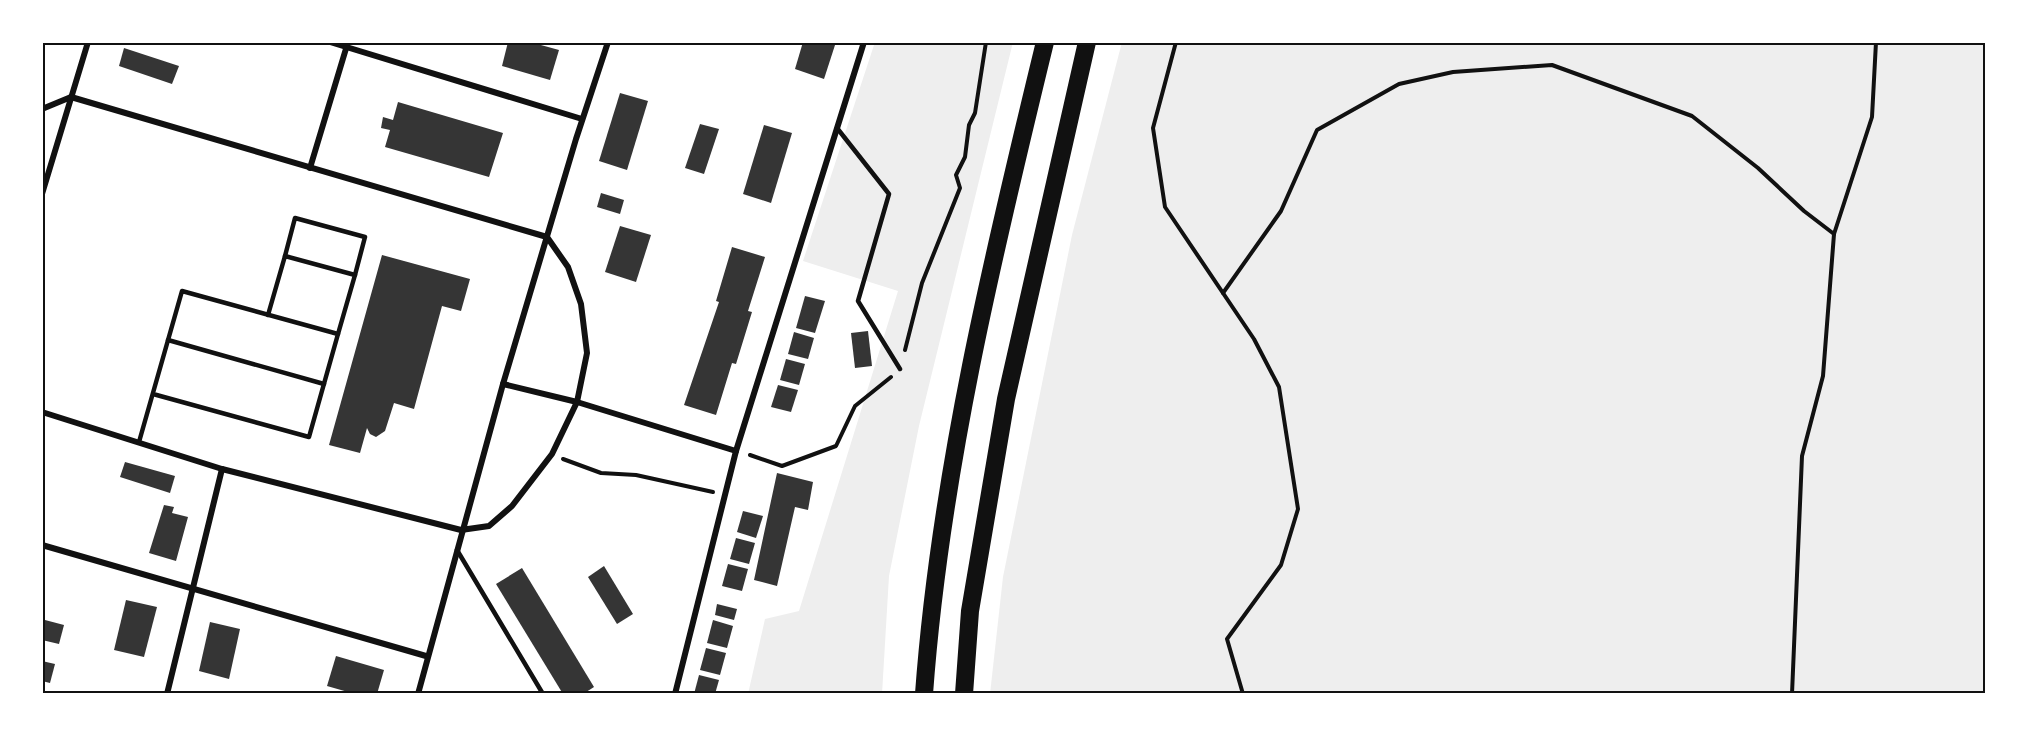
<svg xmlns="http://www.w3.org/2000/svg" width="2028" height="736" viewBox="0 0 2028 736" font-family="'Nunito Sans',sans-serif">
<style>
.green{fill:#eee}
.building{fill:#353535}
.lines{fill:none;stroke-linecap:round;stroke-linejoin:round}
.path{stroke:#111;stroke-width:4}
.service{stroke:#111;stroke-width:4.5}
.minor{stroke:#111;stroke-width:6}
.motorway{stroke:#111;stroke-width:18}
.neatline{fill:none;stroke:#111;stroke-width:2}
</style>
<rect width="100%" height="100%" fill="#fff"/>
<g class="green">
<path d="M 875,42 L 1013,42 L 919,426 L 889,576 L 882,694 L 748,694 L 765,619 L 799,611 L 898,291 L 803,261 Z"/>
<path d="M 1122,42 L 1986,42 L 1986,694 L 990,694 L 1003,577 L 1050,344 L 1072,235 Z"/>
</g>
<g class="building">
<path d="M 508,42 L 530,42 L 559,50 L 550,80 L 502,66 Z"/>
<path d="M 803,42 L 836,42 L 824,79 L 795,69 Z"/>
<path d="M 124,48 L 179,66 L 172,84 L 119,66 Z"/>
<path d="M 620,93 L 648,101 L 627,170 L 599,161 Z"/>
<path d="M 398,102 L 503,133 L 489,177 L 385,147 L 390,130 L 381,128 L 383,117 L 393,120 Z"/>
<path d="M 700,124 L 719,129 L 704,174 L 685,168 Z"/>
<path d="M 764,125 L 792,133 L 771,203 L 743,194 Z"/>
<path d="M 601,193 L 624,200 L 620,214 L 597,207 Z"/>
<path d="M 620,226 L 651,235 L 636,282 L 605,272 Z"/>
<path d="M 732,247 L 765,257 L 748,311 L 752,312 L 736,364 L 732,363 L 716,415 L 684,405 L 719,302 L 716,301 Z"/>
<path d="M 382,255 L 470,279 L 461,311 L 442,306 L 414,409 L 394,403 L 385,431 L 376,437 L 370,434 L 367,428 L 360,453 L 329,445 Z"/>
<path d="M 805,296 L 825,301 L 815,333 L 796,328 Z"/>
<path d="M 868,331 L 872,366 L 855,368 L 851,333 Z"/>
<path d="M 794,332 L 814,338 L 808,359 L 788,354 Z"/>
<path d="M 786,359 L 805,364 L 799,385 L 780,380 Z"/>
<path d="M 778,385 L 798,390 L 791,412 L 771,407 Z"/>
<path d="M 125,462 L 175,476 L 170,493 L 120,477 Z"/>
<path d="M 777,473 L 813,482 L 808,510 L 795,507 L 777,586 L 754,580 Z"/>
<path d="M 164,505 L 174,507 L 172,513 L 188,517 L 176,561 L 149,553 Z"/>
<path d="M 743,511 L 763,516 L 756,538 L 737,532 Z"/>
<path d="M 736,538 L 755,543 L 749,564 L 730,559 Z"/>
<path d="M 728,564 L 748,569 L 742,591 L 722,586 Z"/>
<path d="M 604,566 L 633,614 L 617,624 L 588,577 Z"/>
<path d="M 522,568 L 594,687 L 583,694 L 563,694 L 496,584 Z"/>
<path d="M 126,600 L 157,607 L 144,657 L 114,650 Z"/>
<path d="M 717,604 L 737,609 L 734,620 L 715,615 Z"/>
<path d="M 45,620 L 64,625 L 59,644 L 42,640 Z"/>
<path d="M 713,620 L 733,626 L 727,648 L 707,643 Z"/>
<path d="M 210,622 L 240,629 L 229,679 L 199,671 Z"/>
<path d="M 706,648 L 726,653 L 720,675 L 700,670 Z"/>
<path d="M 336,656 L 384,670 L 377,694 L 355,694 L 327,686 Z"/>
<path d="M 42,661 L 55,664 L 50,683 L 42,681 Z"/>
<path d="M 699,675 L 719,680 L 715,694 L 694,694 Z"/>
</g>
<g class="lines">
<g class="path">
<path d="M 1176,42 L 1153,128 L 1165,207 L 1254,339 L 1279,387 L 1298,509 L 1281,565 L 1227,639 L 1243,694"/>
<path d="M 1223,293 L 1281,211 L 1317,130 L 1399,84 L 1453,72 L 1552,65 L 1692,116 L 1758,168 L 1804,211 L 1834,234"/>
<path d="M 905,350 L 922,283 L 960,188 L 956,175 L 965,157 L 969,125 L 975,113 L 986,42"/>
<path d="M 750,455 L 782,466 L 836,446 L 855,406 L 891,377"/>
<path d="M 563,459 L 601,473 L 636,475 L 713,492"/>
<path d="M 1792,694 L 1802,456 L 1823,376 L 1834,234 L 1872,117 L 1876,42"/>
</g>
<g class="service">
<path d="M 837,128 L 889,194 L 858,301 L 900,369"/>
<path d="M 285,256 L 295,218 L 365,237 L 355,275"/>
<path d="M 268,315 L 285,256 L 355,275 L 338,334"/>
<path d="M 168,340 L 324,384"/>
<path d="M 139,442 L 182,291 L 338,334 L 309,437 L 153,394"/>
<path d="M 457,550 L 543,694"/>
</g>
<g class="minor">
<path d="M 330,42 L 582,119"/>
<path d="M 71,97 L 547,237"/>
<path d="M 42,109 L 71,97"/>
<path d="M 310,168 L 348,42"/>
<path d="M 42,194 L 88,42"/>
<path d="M 503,384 L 577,402 L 736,451"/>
<path d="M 42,412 L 222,469 L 461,530 L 489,526 L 512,506 L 552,454 L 577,402 L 587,353 L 581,304 L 568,267 L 547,237"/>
<path d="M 42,545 L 426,656"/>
<path d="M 167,694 L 222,469"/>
<path d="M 418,694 L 503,384 L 576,139 L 608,42"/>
<path d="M 675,694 L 736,451 L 864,42"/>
</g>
<g class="motorway">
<path d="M 924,694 C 940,475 993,255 1045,42"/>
<path d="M 964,694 L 970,611 L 1006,399 L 1087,42"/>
</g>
</g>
<rect width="2028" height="736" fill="none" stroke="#ffffff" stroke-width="87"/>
<rect x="44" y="44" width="1940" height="648" class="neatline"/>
</svg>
